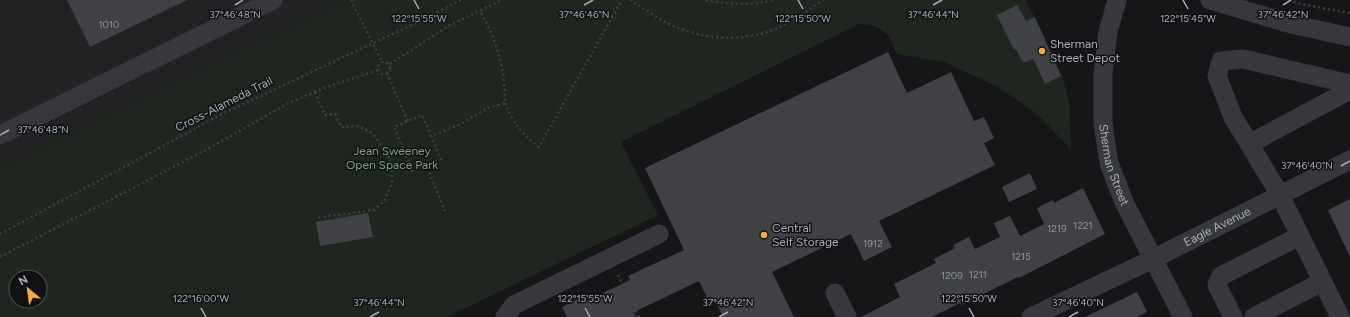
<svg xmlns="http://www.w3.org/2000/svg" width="1350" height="317" viewBox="0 0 1350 317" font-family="Figtree,sans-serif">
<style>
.built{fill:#222225}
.green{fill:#1e261f;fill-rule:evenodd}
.building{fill:#404145}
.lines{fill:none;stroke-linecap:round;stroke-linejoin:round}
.path{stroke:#3d3f44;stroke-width:2.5;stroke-dasharray:2 3;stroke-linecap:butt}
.minor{stroke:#37383d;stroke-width:19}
.ticks{fill:none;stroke:#a8adb8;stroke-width:1.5}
.poi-dot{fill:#f2b134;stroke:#111113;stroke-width:1.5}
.labels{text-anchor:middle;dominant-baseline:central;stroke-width:3;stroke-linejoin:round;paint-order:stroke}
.number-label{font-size:10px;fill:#8e929b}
.poi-label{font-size:12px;fill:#a8adb8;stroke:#111113;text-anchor:start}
.street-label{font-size:12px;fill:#a8adb8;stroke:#111113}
.park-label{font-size:12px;fill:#7fa381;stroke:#111113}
.ticks-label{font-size:10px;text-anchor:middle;fill:#a8adb8;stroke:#111113;stroke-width:3;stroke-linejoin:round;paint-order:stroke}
</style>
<rect width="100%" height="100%" fill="#161618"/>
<path class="built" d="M 0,0 L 341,0 L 0,166 Z"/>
<path class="green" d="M 341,0 L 1025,0 L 1032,12 L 1062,75 L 1069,101 L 1071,149 L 1037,114 L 998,87 L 944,62 L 897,54 L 889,36 L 876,26 L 859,24 L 621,142 L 658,215 L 447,317 L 0,317 L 0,166 ZM 16,277 L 40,277 L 40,301 L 16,301 Z"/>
<g class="building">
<path d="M 67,0 L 187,0 L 90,47 Z"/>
<path d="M 1017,5 L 1026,21 L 1035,17 L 1061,76 L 1045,84 L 1033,59 L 1023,63 L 1016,49 L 1014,50 L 997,15 Z"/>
<path d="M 888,52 L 907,93 L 951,72 L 974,121 L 984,117 L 994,138 L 984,143 L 995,165 L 879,221 L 892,247 L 864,261 L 851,234 L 772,272 L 794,317 L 723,317 L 715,300 L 709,302 L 699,281 L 634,312 L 636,317 L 567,317 L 562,307 L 586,295 L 588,300 L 630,280 L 628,276 L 684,250 L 645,168 Z"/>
<path d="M 1030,173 L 1037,189 L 1009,202 L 1002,187 Z"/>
<path d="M 1083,188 L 1105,234 L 1019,278 L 1018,277 L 961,305 L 960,303 L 932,317 L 861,317 L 900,297 L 894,284 L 936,263 L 934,259 L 955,248 L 953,245 L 969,237 L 975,249 L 1000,237 L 994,223 L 1010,216 L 1020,236 L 1044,224 L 1037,208 L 1053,200 L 1054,203 Z"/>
<path d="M 1350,199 L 1350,257 L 1328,210 Z"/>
<path d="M 368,213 L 373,237 L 320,246 L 316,222 Z"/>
<path d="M 1137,292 L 1147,312 L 1137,317 L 1085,317 Z"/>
</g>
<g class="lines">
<g class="path">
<path d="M 351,0 L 382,62"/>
<path d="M 630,0 C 643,8 656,17 669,24 C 705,41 746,43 782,26 C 796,19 810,9 823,0"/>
<path d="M 706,0 C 729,5 753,5 776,0"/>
<path d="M 1289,0 L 1301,4 L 1350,13"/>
<circle cx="384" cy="68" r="6"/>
<path d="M 390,64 L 450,25 L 502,0"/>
<path d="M 387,73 L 408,122"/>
<path d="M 315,92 L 325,115 L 335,114 L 341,127 L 359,126 L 373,134 L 385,150 L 391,164 L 392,182 L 385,200 L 374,210 L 316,218"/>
<path d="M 505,103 C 514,125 520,132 539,147 L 622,0"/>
<path d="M 404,151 L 412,171 L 426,165 L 445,211"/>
<path d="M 388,157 L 404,151 L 394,127 L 422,115 L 431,136 L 459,125 L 488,108 L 505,103 C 505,68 497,41 480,11"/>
<path d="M 426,165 L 441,159 L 431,136"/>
<path d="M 0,234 L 222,114 L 414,24 L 461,0"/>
<path d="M 0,257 L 206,150 L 285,105 L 324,88 L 378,70"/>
<path d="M 618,275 L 639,317"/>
</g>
<g class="minor">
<path id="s1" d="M 1117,0 L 1108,32 L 1103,73 L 1103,124 L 1109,163 L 1124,202 L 1183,317"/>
<path d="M 1210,0 L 1291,24 L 1350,37"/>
<path d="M 1350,84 L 1243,59 L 1221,61 L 1217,76 L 1233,117 L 1280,195 L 1350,160"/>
<path d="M 0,135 L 273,0"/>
<path d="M 1249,144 L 1350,90"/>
<path d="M 835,293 L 847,317"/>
<path d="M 505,317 L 514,305 L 659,234"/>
<path id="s2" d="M 1031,317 L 1153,259 L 1280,195 L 1340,317"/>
<path d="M 1233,317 L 1217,285 L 1221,276 L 1300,236"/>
<path d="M 1254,317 L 1322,282"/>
</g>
</g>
<path class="ticks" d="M 414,0 L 419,9M 798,0 L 803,9M 1183,0 L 1188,9M 235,5 L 243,0M 584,5 L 593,0M 933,5 L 942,0M 1283,5 L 1291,0M 0,135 L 9,130M 1341,166 L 1350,161M 201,308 L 206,317M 585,308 L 590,317M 969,308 L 974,317M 370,317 L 379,312M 719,317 L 728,312M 1069,317 L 1078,312"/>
<g class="poi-dot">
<circle cx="1042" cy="51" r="4"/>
<circle cx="764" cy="235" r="4"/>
</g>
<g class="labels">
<g class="number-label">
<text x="109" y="24">1010</text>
<text x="1083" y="225">1221</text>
<text x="1057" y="228">1219</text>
<text x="873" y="243">1912</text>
<text x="1021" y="256">1215</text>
<text x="978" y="274">1211</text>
<text x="952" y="275">1209</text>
</g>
<g class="poi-label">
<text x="1050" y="44">Sherman<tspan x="1050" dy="14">Street Depot</tspan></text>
<text x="772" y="228">Central<tspan x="772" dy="14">Self Storage</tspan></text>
</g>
<g class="street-label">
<text transform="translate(224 104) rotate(-27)">Cross-Alameda Trail</text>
<text stroke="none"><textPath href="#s1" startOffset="168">Sherman Street</textPath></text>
<text stroke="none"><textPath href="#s2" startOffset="207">Eagle Avenue</textPath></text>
</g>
<g class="park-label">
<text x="392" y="151">Jean Sweeney<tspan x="392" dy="14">Open Space Park</tspan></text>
</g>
</g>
<g class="ticks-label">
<text x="584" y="18">37°46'46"N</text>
<text x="933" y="18">37°46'44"N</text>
<text x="235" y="18">37°46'48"N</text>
<text x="1283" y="18">37°46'42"N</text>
<text x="419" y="22">122°15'55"W</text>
<text x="803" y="22">122°15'50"W</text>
<text x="1188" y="22">122°15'45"W</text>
<text x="43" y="133">37°46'48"N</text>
<text x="1307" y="169">37°46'40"N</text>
<text x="201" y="302">122°16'00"W</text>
<text x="585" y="302">122°15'55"W</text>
<text x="969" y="302">122°15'50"W</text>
<text x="379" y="306">37°46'44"N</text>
<text x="728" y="306">37°46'42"N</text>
<text x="1078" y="306">37°46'40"N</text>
</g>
<g transform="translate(28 289) rotate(331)"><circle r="19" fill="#111113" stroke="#4d4f55"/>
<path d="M0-3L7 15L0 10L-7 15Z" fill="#f2b134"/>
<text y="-6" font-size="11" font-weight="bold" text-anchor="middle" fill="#a8adb8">N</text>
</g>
</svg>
